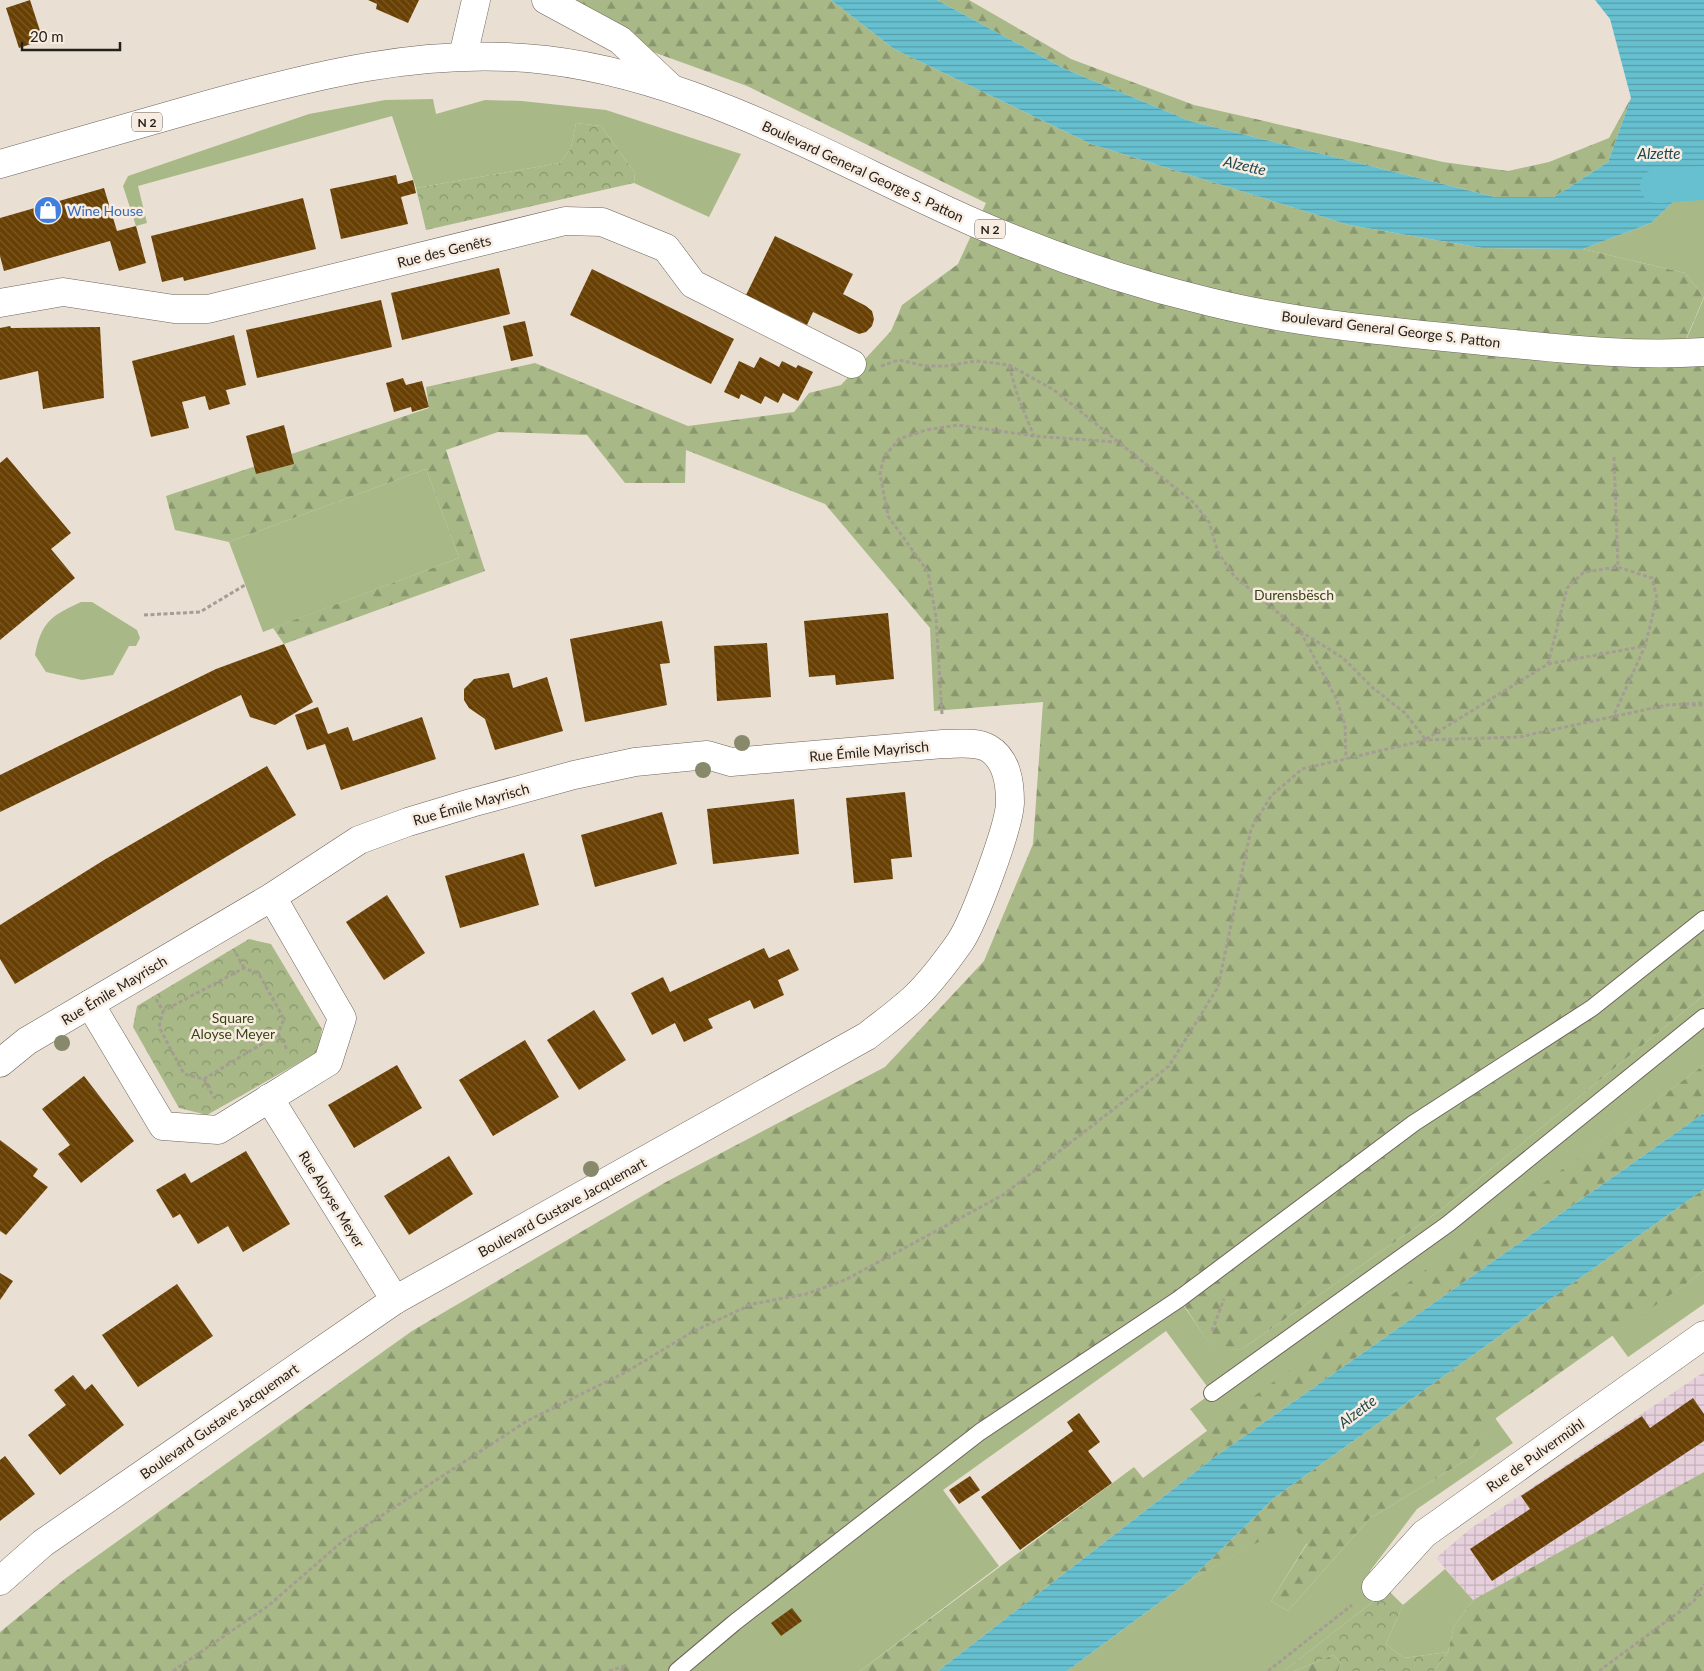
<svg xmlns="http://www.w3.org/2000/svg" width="1704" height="1671" viewBox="0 0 1704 1671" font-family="Lato,sans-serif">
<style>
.industrial{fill:url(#industrial-grid)}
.green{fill:#a8b987}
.forest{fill:url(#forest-firs)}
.park{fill:url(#park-crowns)}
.water{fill:url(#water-rules)}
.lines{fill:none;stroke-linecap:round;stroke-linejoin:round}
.canal{stroke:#67c0d0;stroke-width:34}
.building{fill:url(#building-back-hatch)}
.lane-casing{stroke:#6e645a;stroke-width:18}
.street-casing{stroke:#6e645a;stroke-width:29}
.primary-casing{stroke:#6e645a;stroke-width:29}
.path{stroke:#a59c93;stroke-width:3;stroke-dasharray:4 2.5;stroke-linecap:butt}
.lane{stroke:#fff;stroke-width:16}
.street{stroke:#fff;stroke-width:28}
.primary{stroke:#fff;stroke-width:28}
.tree{fill:#87896a}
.labels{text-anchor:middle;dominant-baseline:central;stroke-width:5;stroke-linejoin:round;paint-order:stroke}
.shield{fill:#f8ece0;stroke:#645d57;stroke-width:1}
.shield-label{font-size:12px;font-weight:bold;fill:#24201c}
.street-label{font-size:14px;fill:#24201c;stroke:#f8ece0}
.shop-label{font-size:14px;fill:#366cbe;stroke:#f8ece0;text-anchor:start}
.park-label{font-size:14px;fill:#364315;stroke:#f8ece0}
.water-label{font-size:15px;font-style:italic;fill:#1e474e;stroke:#f8ece0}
</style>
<defs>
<pattern id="industrial-grid" width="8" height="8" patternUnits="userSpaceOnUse" patternTransform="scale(1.25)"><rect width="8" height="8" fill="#e6d0dc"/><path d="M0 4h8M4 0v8" fill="none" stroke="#c5b2bc"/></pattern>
<pattern id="forest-firs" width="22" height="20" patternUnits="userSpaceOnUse" patternTransform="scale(1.25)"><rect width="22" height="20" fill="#a8b987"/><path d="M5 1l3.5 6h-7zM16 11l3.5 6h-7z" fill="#89966e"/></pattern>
<pattern id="park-crowns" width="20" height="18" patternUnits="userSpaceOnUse" patternTransform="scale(1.25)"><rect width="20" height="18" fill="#a8b987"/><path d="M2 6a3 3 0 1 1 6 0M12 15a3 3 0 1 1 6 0" fill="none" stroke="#89966e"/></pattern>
<pattern id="water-rules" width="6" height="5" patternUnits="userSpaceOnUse" patternTransform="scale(1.25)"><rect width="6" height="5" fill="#67c0d0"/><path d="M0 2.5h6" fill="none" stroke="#559ca8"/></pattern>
<pattern id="building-back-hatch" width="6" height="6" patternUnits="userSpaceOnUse" patternTransform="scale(1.25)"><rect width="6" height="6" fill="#694003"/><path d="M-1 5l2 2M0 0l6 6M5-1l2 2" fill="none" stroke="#7a5928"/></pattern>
</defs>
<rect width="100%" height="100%" fill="#eadfd3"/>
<path class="industrial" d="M 1704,1372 L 1704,1472 L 1473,1600 L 1436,1558 L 1470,1529 Z"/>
<g class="green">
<path d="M 433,99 L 436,114 L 485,100 L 522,101 L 606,110 L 741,154 L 709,217 L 634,183 L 635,173 L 601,126 L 576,123 L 571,148 L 560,163 L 416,188 L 392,116 L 138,186 L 147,223 L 136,226 L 123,186 L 128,176 L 309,114 L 385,100 Z"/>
<path d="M 1704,173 L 1704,297 L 1685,273 L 1583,249 L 1651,223 Z"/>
<path d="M 1704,298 L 1704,352 L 1680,354 Z"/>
<path d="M 426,469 L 459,558 L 263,632 L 229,542 Z"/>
<path d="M 81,602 L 92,602 L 137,630 L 140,638 L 136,646 L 129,646 L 113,675 L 82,680 L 46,672 L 35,655 C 41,622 52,615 81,602 Z"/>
<path d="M 1704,995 L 1704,1065 L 1208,1432 L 1190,1409 L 1212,1393 L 1166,1331 L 943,1490 L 999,1566 L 860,1671 L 677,1671 L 980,1432 L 1179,1299 L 1214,1350 L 1242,1349 L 1442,1209 Z"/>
<path d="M 1704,1271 L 1704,1304 L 1628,1357 L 1612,1335 Z"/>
<path d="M 1495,1418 L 1513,1443 L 1417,1509 L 1370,1571 L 1388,1590 L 1284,1671 L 1067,1671 L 1190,1580 L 1291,1523 L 1307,1543 L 1271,1601 L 1288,1611 L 1369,1519 L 1473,1456 Z"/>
<path d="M 1445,1569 L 1473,1600 L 1454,1626 L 1448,1652 L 1404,1658 L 1386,1644 L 1403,1605 Z"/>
</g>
<g class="forest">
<path d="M 546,0 L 831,0 L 894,49 L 1091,144 L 1349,225 L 1482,248 L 1583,249 L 1685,273 L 1704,297 L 1680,353 L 1704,352 L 1704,995 L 1442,1209 L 1242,1349 L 1214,1351 L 1180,1299 L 980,1432 L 677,1671 L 0,1671 L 0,1632 L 66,1578 L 412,1331 L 666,1182 L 885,1067 L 984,961 L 1033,844 L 1043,702 L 934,711 L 930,628 L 825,504 L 686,450 L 685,483 L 625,483 L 587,435 L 498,432 L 446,450 L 485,571 L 284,644 L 273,628 L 459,558 L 426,469 L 229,542 L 175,530 L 166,496 L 429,408 L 426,387 L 535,363 L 688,426 L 794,412 L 809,393 L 841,385 L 891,331 L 902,305 L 958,264 L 986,203 L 747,86 L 620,40 Z"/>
<path d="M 937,0 L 969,0 L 1071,59 L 1194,105 L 1443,162 L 1508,171 L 1549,162 L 1609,138 L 1631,98 L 1608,162 L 1554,197 L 1495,197 L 1190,121 L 1065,69 Z"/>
<path d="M 1704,1065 L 1704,1113 L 1212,1459 L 938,1671 L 860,1671 L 1134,1467 L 1143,1478 Z"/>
<path d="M 1704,1189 L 1704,1271 L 1496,1418 L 1473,1456 L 1369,1519 L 1288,1611 L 1271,1601 L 1307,1544 L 1291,1524 L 1190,1580 L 1274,1498 Z"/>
<path d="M 1704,1472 L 1704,1671 L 1434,1671 L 1448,1652 L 1454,1626 L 1473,1600 Z"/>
<path d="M 1333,1655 L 1341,1663 L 1338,1671 L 1294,1671 Z"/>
</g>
<g class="park">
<path d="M 576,123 L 601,126 L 635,173 L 634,183 L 426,230 L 416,188 L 560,163 L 571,148 Z"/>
<path d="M 249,939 L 271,944 L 322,1029 L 318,1052 L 207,1115 L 179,1108 L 133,1027 L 137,1006 Z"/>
<path d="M 1388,1590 L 1403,1605 L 1386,1644 L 1404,1658 L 1448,1652 L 1434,1671 L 1338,1671 L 1341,1663 L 1333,1655 L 1294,1671 L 1284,1671 Z"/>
</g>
<g class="water">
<path d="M 831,0 L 937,0 L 1065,69 L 1190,121 L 1495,197 L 1554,197 L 1608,162 L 1631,98 L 1610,19 L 1595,0 L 1704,0 L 1704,173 L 1651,223 L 1583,249 L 1482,248 L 1349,225 L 1091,144 L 894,49 Z"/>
<path d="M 1704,1113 L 1704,1189 L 1274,1498 L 1190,1580 L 1067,1671 L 938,1671 L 1212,1459 Z"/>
</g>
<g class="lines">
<path class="canal" d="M 1657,186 L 1704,183"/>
</g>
<g class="building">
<path d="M 30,0 L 43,40 L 19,48 L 6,8 Z"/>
<path d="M 368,0 L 419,0 L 408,23 L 376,9 L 377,4 Z"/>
<path d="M 396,175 L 398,184 L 413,180 L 416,193 L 401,197 L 408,224 L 341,239 L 330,189 Z"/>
<path d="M 104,188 L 117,231 L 136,226 L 146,263 L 119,271 L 110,241 L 4,271 L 0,256 L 0,218 Z"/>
<path d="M 303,198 L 316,249 L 184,281 L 183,277 L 162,282 L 151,236 Z"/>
<path d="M 775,236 L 853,274 L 843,294 L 866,306 L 872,311 L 874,319 L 872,326 L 866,332 L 859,334 L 813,312 L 807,325 L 746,295 Z"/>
<path d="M 499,268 L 510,314 L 402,340 L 391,293 Z"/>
<path d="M 592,269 L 734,339 L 711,384 L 570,315 Z"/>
<path d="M 381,300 L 392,347 L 257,378 L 246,330 Z"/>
<path d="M 525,321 L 533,356 L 511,361 L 503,326 Z"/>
<path d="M 10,326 L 11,328 L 100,327 L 104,398 L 43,409 L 38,371 L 0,380 L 0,328 Z"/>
<path d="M 234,335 L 246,385 L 226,390 L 230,404 L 209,410 L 205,396 L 182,402 L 189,428 L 151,437 L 132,361 Z"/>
<path d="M 760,357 L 779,367 L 782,361 L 796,368 L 798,365 L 813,372 L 798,401 L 783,393 L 778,403 L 765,396 L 761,404 L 741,394 L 739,399 L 724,392 L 739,361 L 754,368 Z"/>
<path d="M 403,378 L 406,385 L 422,381 L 429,407 L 412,412 L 411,407 L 394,412 L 386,383 Z"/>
<path d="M 284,425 L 294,464 L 256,474 L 246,436 Z"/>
<path d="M 7,457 L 71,533 L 51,549 L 75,578 L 0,640 L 0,463 Z"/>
<path d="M 888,613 L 894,679 L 836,685 L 835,675 L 809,677 L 804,621 Z"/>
<path d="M 662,621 L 670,663 L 660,664 L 667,705 L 585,722 L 570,639 Z"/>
<path d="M 767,643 L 771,697 L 717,701 L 714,646 Z"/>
<path d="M 284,644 L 313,702 L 275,725 L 250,717 L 241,695 L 0,812 L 0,775 L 216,669 Z"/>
<path d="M 509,673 L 513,688 L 547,677 L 563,731 L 495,750 L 485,719 L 469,708 L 464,700 L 464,689 L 474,679 Z"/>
<path d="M 318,707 L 328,734 L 348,727 L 353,741 L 422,717 L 436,759 L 341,790 L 325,744 L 307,750 L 295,715 Z"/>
<path d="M 267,766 L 296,815 L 15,984 L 0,959 L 0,925 L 104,860 Z"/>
<path d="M 905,792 L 912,857 L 891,859 L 893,879 L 854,883 L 846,798 Z"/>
<path d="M 794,799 L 799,854 L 713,864 L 707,809 Z"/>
<path d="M 662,812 L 677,864 L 595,887 L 581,835 Z"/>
<path d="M 524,853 L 539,905 L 460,928 L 445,876 Z"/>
<path d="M 387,895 L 425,953 L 384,980 L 346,922 Z"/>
<path d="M 764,948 L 769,958 L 789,949 L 799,970 L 778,980 L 784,995 L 754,1009 L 750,1000 L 708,1019 L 713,1028 L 684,1042 L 675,1023 L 652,1035 L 631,993 L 663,977 L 670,992 Z"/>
<path d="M 594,1010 L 626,1060 L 579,1090 L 547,1040 Z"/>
<path d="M 525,1040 L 559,1097 L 493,1136 L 459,1080 Z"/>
<path d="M 397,1065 L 422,1108 L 354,1148 L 328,1105 Z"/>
<path d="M 84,1076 L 134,1141 L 81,1183 L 58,1154 L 70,1145 L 42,1109 Z"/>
<path d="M 0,1140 L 38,1169 L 33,1176 L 48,1187 L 6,1235 L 0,1231 Z"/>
<path d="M 246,1151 L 290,1224 L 243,1252 L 228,1226 L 198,1244 L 180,1214 L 173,1218 L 156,1190 L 185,1173 L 191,1183 Z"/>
<path d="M 449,1156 L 473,1194 L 409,1235 L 384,1196 Z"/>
<path d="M 0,1273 L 13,1281 L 0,1300 Z"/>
<path d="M 177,1284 L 213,1336 L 138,1387 L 102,1335 Z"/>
<path d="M 73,1375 L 85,1390 L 92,1384 L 124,1425 L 60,1475 L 28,1435 L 66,1405 L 54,1390 Z"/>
<path d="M 1693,1398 L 1704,1414 L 1704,1441 L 1492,1581 L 1470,1549 L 1530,1509 L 1521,1496 L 1642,1416 L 1650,1428 Z"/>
<path d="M 1079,1413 L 1100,1442 L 1088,1451 L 1112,1483 L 1020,1550 L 981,1497 L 1073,1431 L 1067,1422 Z"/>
<path d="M 5,1456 L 35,1494 L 0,1521 L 0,1460 Z"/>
<path d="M 970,1476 L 980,1490 L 959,1504 L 949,1490 Z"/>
<path d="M 792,1608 L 802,1621 L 781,1636 L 771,1623 Z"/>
</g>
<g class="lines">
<defs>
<g id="lane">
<path d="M 1212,1393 L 1448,1224 L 1704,1017"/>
<path d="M 677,1671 L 734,1623 L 980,1432 L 1179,1299 L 1414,1123 L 1592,1008 L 1704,919"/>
</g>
<g id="street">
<path d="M 546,0 L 620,40 L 670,87"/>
<path d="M 463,56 L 476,0"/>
<path d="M 0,303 L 63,292 L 174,309 L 208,309 L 565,221 L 602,222 L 666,248 L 693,284 L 852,364"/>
<path d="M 90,1004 L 163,1126 L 218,1130 L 228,1124 L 328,1062 L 342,1018 L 272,897"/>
<path d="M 0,1063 L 27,1041 L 272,897 L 359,840 L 408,822 L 471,803 L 574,775 L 635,762 L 707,755 L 731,762 L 943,744 C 957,744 976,741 988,748 C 1007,759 1010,782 1010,802 C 1010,825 974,921 960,942 C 948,959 929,984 914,998 C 899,1012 882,1024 867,1036 L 395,1300 L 43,1543 L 0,1581"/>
<path d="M 269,1098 L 395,1300"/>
<path d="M 1376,1587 L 1424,1534 L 1704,1335"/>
</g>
<path id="primary" d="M 0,164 C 65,145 131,127 196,108 C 310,76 426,46 546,60 C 699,78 836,162 975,223 C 1051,256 1130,283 1210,302 C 1299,324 1392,332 1483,341 C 1557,348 1630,357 1704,352"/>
</defs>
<use href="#lane" class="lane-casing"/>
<use href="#street" class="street-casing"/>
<use href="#primary" class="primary-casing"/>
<g class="path">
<path d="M 881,366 L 899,360 L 926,366 L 946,366 L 976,361 L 1009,365 L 1054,390 L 1194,503 L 1209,522 L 1218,552 L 1234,576 L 1300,631 L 1336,698 L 1345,725 L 1346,759"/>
<path d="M 1009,366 L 1018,397 L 1034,436"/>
<path d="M 1614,457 L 1618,567"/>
<path d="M 144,615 L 200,612 L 245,585"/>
<path d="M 1300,631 L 1343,658 L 1373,688 L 1405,713 L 1426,740"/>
<path d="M 1548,664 L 1645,646"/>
<path d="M 1692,705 L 1704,705"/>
<path d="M 942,714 L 936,617 L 928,572 L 888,516 L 880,474 L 884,457 L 899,439 L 926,430 L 958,425 L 1034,436 L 1115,442"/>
<path d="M 1426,739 L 1548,664 L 1567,588 L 1584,572 L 1618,567 L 1652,578 L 1657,598 L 1645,646 L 1613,717"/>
<path d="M 236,953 L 244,968"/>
<path d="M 156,999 L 163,1011 L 159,1027 L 184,1074 L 204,1079 L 278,1034 L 284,1019 L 259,974 L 244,968 L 163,1011"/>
<path d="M 278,1034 L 288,1051"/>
<path d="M 204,1079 L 214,1098"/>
<path d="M 1212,1331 L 1224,1299"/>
<path d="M 173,1671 L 268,1606 L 344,1540 L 527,1421 L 626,1372 L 694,1331 L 752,1304 L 806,1294 L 845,1280 L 1003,1195 L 1169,1066 L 1218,987 L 1251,829 L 1271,796 L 1302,769 L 1426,740 L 1519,737 L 1667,705 L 1704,703"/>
<path d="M 609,1671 L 625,1666 L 621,1671"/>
<path d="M 1268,1671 L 1352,1605"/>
<path d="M 1599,1671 L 1694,1601 L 1704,1584"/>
</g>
<use href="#lane" class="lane"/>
<use href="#street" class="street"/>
<use href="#primary" class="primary"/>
</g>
<g class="tree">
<circle cx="742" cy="743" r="8"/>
<circle cx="703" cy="770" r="8"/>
<circle cx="62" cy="1043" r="8"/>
<circle cx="591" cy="1169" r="8"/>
</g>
<defs>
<symbol id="shop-disc" viewBox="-11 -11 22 22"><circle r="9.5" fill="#3f7fe0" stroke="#f8ece0"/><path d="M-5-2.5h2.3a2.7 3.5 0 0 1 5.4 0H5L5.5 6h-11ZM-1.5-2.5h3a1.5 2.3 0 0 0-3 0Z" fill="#fff"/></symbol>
</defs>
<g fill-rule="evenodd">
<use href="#shop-disc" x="32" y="194" width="32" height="32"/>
</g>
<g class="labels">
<g class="shield">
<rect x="132" y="112.5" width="30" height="19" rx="4"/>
<rect x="975" y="219.5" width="30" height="19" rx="4"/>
</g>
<g class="shield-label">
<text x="147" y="122">N 2</text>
<text x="990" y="229">N 2</text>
</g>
<g class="street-label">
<text transform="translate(863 171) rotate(25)">Boulevard General George S. Patton</text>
<text transform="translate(444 251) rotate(-14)">Rue des Genêts</text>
<text transform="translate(1391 329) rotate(7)">Boulevard General George S. Patton</text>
<text transform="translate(869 751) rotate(-5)">Rue Émile Mayrisch</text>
<text transform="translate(471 804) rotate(-16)">Rue Émile Mayrisch</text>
<text transform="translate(114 990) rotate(-31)">Rue Émile Mayrisch</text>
<text transform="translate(332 1199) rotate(58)">Rue Aloyse Meyer</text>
<text transform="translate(562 1207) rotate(-29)">Boulevard Gustave Jacquemart</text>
<text transform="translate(219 1421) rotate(-35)">Boulevard Gustave Jacquemart</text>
<text transform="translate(1535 1455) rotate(-35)">Rue de Pulvermühl</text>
</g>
<g class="shop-label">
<text x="67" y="210">Wine House</text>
</g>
<g class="park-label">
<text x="1294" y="594">Durensbësch</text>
<text x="233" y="1017">Square<tspan x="233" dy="16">Aloyse Meyer</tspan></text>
</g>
<g class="water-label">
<text x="1659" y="153">Alzette</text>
<text transform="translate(1245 165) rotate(13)">Alzette</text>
<text transform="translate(1357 1411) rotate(-37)">Alzette</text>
</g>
</g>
<path d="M22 42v8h98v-8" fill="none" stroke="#24201c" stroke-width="2.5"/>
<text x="30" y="42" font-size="15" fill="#24201c" stroke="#f8ece0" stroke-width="4" paint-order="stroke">20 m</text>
</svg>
